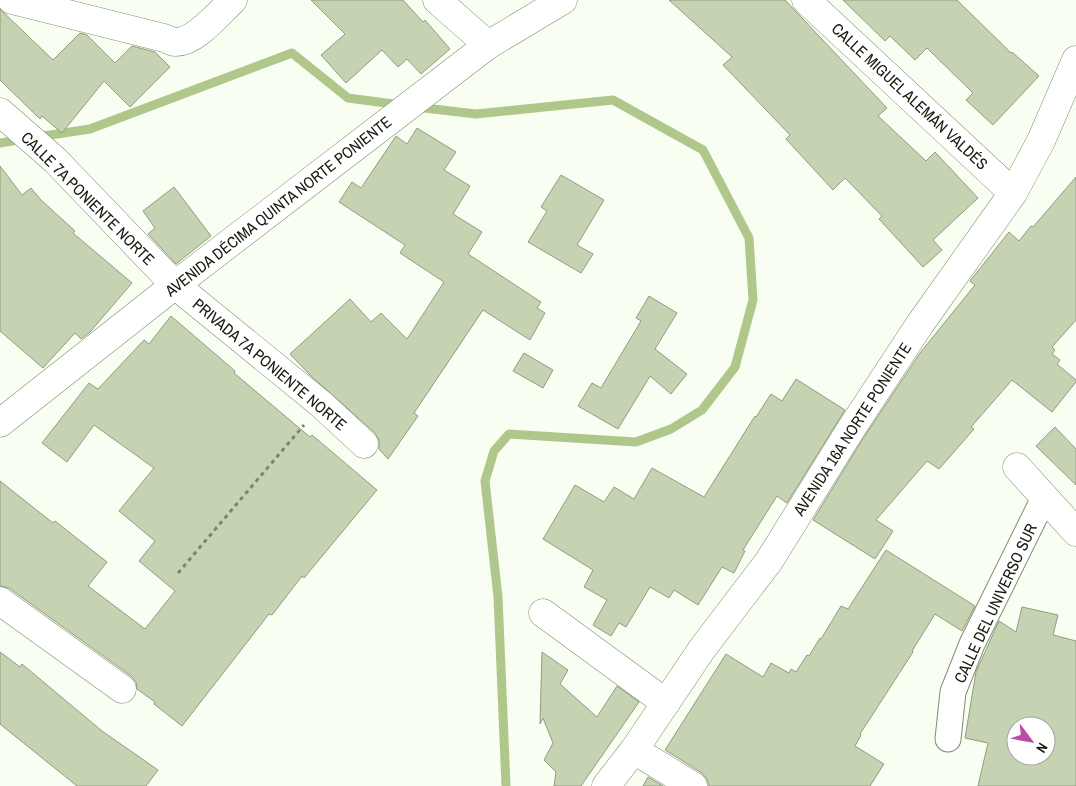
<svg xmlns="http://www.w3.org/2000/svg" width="1076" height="786" viewBox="0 0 1076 786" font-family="'Archivo Narrow',sans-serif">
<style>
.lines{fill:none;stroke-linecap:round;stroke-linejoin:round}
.stream{stroke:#b0c78c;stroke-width:9}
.building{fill:#c6d3b3;stroke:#909d7e;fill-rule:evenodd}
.pedestrian-casing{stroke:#828e70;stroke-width:27}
.minor-casing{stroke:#828e70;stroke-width:29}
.tertiary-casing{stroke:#828e70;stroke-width:29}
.path{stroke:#7d8276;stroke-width:3;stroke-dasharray:4 4;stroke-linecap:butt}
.pedestrian{stroke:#fff;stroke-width:25}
.minor{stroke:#fff;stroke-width:28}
.tertiary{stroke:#fff;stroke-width:28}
.labels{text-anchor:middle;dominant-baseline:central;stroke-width:4.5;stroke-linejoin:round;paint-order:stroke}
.street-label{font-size:16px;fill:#151a0e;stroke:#fff}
</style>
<rect width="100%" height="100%" fill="#f8fef1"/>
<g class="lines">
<g class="stream">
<path d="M 416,107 L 476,114 L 613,100 L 703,150 L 749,238 L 753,300 L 735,367 L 702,410 L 671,429 L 636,442 L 509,434 L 494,451 L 485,481 L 498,597 L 506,786"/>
<path d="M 37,137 L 90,129 L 292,53 L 348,98 L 401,105"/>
<path d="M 0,143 L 24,139"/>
</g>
</g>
<g class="building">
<path d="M 311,0 L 403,0 L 423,22 L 425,20 L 450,49 L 421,74 L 407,59 L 398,67 L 382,50 L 346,83 L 321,55 L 345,34 Z"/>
<path d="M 669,0 L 785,0 L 887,108 L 878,116 L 926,161 L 935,152 L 978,198 L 933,240 L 942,250 L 923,267 L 879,219 L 882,216 L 845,178 L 833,190 L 786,139 L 790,135 L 723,65 L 732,57 Z"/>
<path d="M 843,0 L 957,0 L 1011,53 L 1012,52 L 1039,76 L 993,125 L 966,100 L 973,93 L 927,48 L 915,60 L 890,36 L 885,41 Z"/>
<path d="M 0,9 L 53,60 L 80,33 L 87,35 L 115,63 L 132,46 L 155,52 L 170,67 L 130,107 L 104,81 L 62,133 L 42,116 L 40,119 L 0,80 Z"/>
<path d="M 417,128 L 456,152 L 444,170 L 470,186 L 453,214 L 482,232 L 468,254 L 541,302 L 537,308 L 545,313 L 530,340 L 483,310 L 414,413 L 418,416 L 388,459 L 379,449 L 379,440 L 375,433 L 310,375 L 290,354 L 350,299 L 371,322 L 381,313 L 407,339 L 444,282 L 400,253 L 405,245 L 339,202 L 352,182 L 361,188 L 396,136 L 407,144 Z"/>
<path d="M 0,166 L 22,195 L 31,188 L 41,200 L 75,231 L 73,233 L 132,283 L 90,332 L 81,339 L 75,333 L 43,368 L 0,331 Z"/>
<path d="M 561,175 L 604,200 L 577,245 L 593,254 L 581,273 L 528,242 L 547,211 L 541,207 Z"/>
<path d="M 1076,177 L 1076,320 L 1052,347 L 1055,350 L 1052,354 L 1060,360 L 1057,364 L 1076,380 L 1076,382 L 1052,412 L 1012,380 L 971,427 L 974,429 L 939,469 L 927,461 L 876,520 L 893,531 L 875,559 L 813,520 L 864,437 L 920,353 L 975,285 L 970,281 L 1009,232 L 1019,241 L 1031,226 L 1033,227 Z"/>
<path d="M 174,187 L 211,236 L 176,264 L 148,234 L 155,228 L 143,211 Z"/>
<path d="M 649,296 L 677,313 L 655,349 L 687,374 L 671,394 L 650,376 L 618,429 L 578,406 L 592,383 L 601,388 L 641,321 L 636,318 Z"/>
<path d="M 171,316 L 235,371 L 234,373 L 310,437 L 312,435 L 377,490 L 304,578 L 302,576 L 272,615 L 269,614 L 182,726 L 154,704 L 155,702 L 137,689 L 136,682 L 131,676 L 9,588 L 0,586 L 0,481 L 53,523 L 55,521 L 107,562 L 88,586 L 145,629 L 175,591 L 139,561 L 155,541 L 119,511 L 154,468 L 94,425 L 67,462 L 42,443 L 89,383 L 98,389 L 144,340 L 149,344 Z"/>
<path d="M 524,353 L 553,370 L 543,388 L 513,371 Z"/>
<path d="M 796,379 L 845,410 L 787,503 L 777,496 L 743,550 L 745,551 L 734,573 L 722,567 L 698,605 L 674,590 L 669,598 L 650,587 L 626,627 L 619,623 L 611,636 L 593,625 L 607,600 L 584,587 L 593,570 L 543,539 L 575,485 L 604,502 L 614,487 L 634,499 L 652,468 L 704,497 L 755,416 L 756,417 L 771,394 L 782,401 Z"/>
<path d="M 1055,427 L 1076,449 L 1076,485 L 1036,446 Z"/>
<path d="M 886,550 L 975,606 L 962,631 L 935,614 L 912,651 L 913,652 L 860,734 L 861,735 L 855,746 L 884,764 L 870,786 L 709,786 L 707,779 L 702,773 L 665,750 L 726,654 L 763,677 L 771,663 L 789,673 L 791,669 L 796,672 L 807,655 L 809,656 L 820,638 L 821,639 L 841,606 L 848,609 Z"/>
<path d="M 1022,607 L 1058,615 L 1053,635 L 1076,641 L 1076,786 L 978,786 L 988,743 L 965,738 L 976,672 L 999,621 L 1016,632 ZM 1016,726 L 1046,726 L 1046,756 L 1016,756 Z"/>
<path d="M 0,652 L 20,667 L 22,664 L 102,731 L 158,770 L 146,786 L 77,786 L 0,724 Z"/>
<path d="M 542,652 L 568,670 L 560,684 L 597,717 L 617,686 L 639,702 L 581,786 L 554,786 L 556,772 L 544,760 L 553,743 L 543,718 L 540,724 Z"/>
<path d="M 648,777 L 663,786 L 643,786 Z"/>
</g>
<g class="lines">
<defs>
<path id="pedestrian" d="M 948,739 L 953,692 L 972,644 L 1044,498"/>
<g id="minor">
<path d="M 12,0 L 164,38 C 168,39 172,42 175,42 C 195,43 219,13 233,0"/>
<path d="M 437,0 L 488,45"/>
<path d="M 806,0 L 1013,193"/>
<path d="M 0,112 L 55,160 L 175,285 L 321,404 L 364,444"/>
<path d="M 0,423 L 175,285 L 445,78 L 488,45 L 563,0"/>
<path d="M 1017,467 L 1076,532"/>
<path d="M 0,601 L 122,689"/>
<path d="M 543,613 L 666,703"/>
<path d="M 634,750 L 693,786"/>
</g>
<path id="tertiary" d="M 606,786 L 634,750 L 702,649 L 769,561 L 851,429 L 920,324 L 1013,193 L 1041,141 L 1076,60"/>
</defs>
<use href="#pedestrian" class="pedestrian-casing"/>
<use href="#minor" class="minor-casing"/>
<use href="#tertiary" class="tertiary-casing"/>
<path class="path" d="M 178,573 L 304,425"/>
<use href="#pedestrian" class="pedestrian"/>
<use href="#minor" class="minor"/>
<use href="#tertiary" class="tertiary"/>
</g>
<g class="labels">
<g class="street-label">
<text transform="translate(910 96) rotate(43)">CALLE MIGUEL ALEMÁN VALDÉS</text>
<text transform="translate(88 198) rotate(45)">CALLE 7A PONIENTE NORTE</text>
<text transform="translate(278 206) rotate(-38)">AVENIDA DÉCIMA QUINTA NORTE PONIENTE</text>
<text transform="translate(270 364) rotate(40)">PRIVADA 7A PONIENTE NORTE</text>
<text transform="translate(852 429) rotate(-57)">AVENIDA 16A NORTE PONIENTE</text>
<text transform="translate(995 603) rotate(-65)">CALLE DEL UNIVERSO SUR</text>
</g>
</g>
<g transform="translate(1031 741) rotate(122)"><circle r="24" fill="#ffffff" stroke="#a1a39f"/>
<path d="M0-4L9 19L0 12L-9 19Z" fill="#bd4ca8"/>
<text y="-8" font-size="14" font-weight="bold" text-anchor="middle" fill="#151a0e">N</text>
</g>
</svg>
